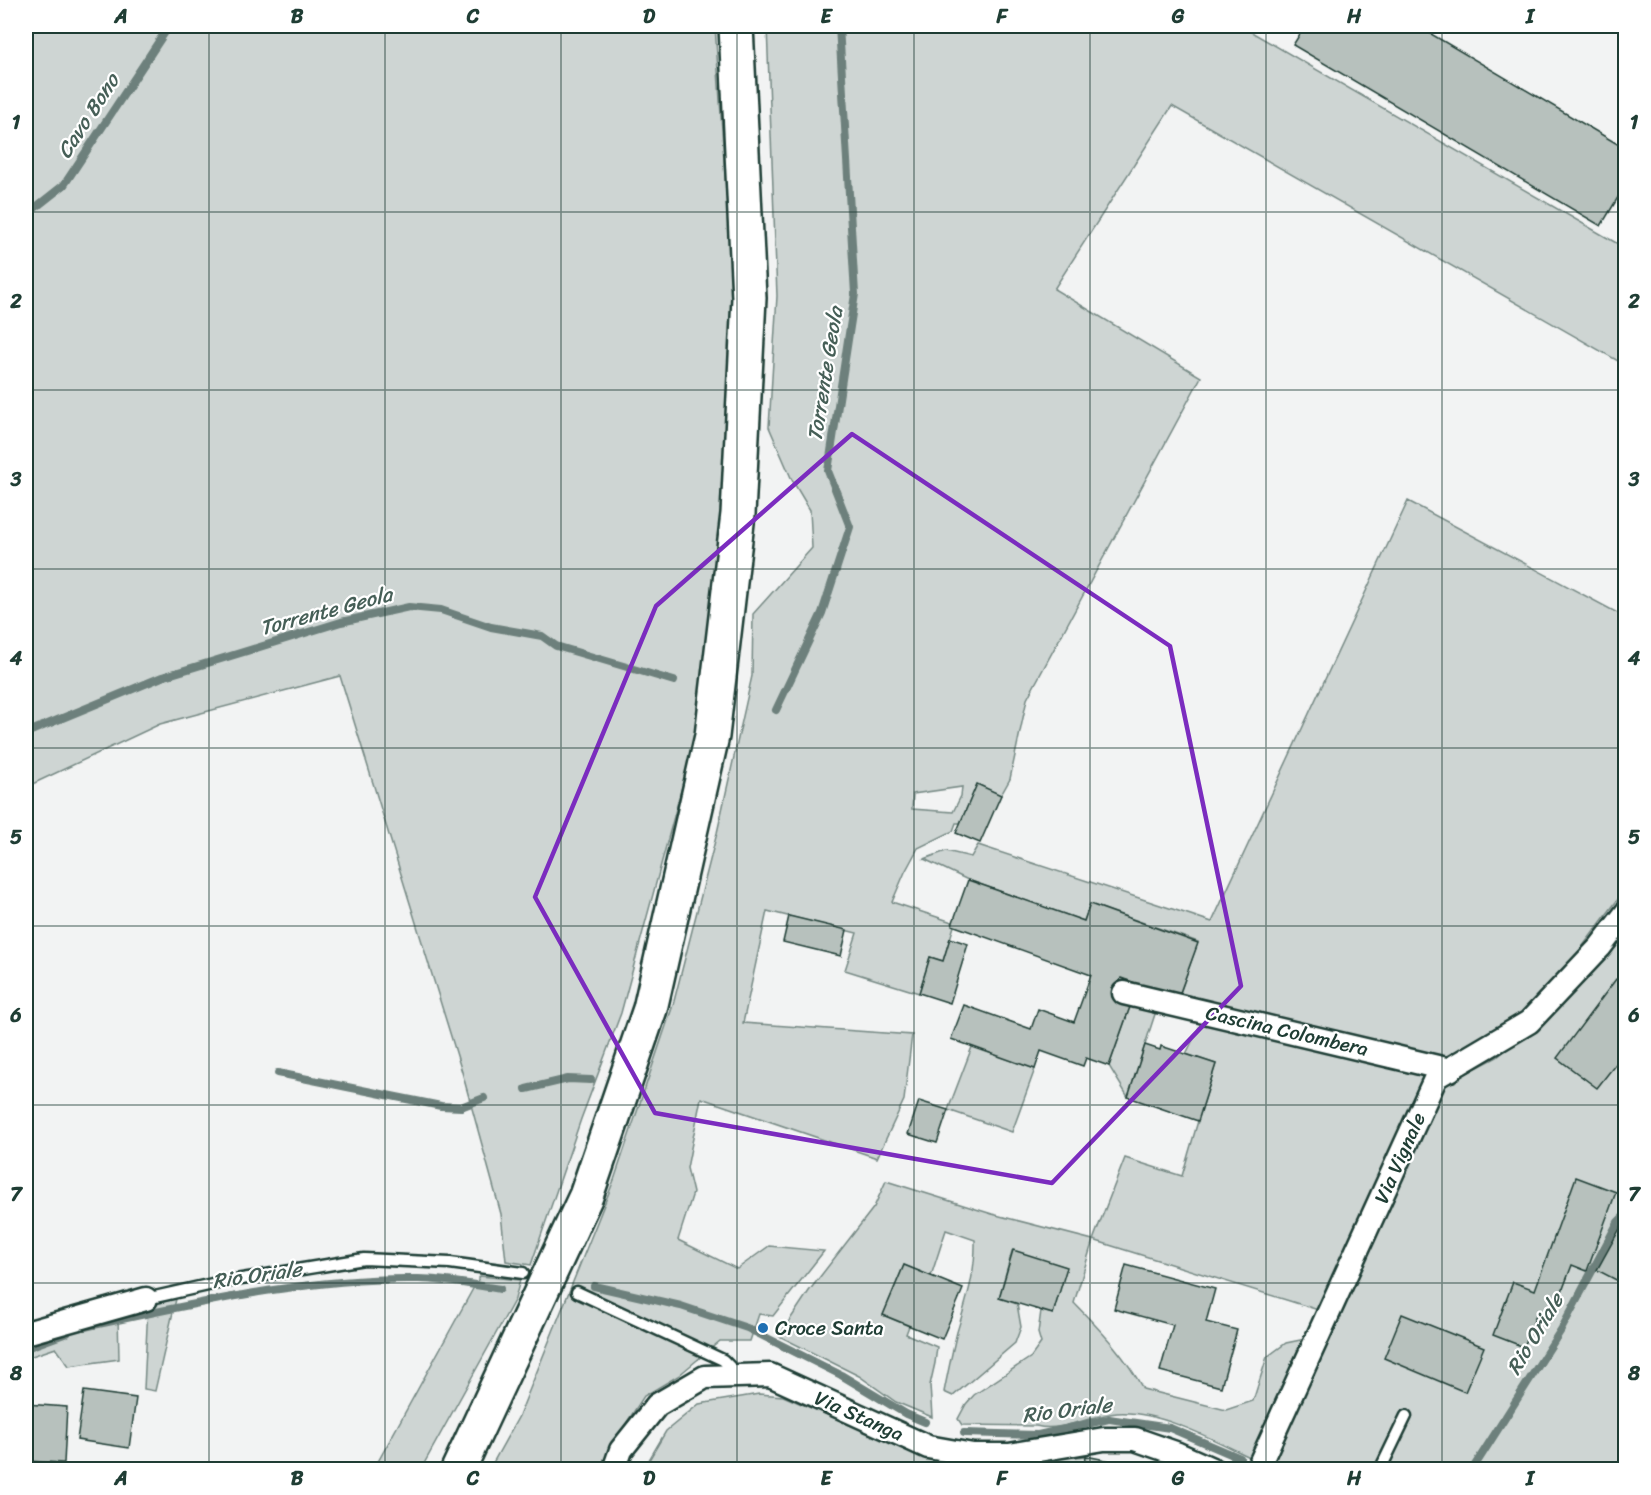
<svg xmlns="http://www.w3.org/2000/svg" width="1651" height="1495" viewBox="0 0 1651 1495" font-family="Sriracha,sans-serif">
<style>
.green{fill:#ced5d3;stroke:#768984;stroke-width:1.5;fill-rule:evenodd}
.lines{fill:none;stroke-linecap:round;stroke-linejoin:round}
.stream{stroke:#6d807b;stroke-width:8}
.building{fill:#b7c1bd;stroke:#1f3d34;stroke-width:1.5}
.service-casing{stroke:#1f3d34;stroke-width:15}
.minor-casing{stroke:#1f3d34;stroke-width:27}
.trunk-casing{stroke:#1f3d34;stroke-width:38}
.service{stroke:#fff;stroke-width:10}
.minor{stroke:#fff;stroke-width:22}
.trunk{stroke:#fff;stroke-width:33}
.marked{fill:none;stroke:#7b2cbf;stroke-width:4.5;stroke-linejoin:round}
.grid{fill:none;stroke:#1f3d34;stroke-width:1.5;stroke-opacity:0.55}
.poi-dot{fill:#1f6fb2;stroke:#fff;stroke-width:2}
.labels{text-anchor:middle;dominant-baseline:central;stroke-width:4.5;stroke-linejoin:round;paint-order:stroke}
.street-label{font-size:20px;fill:#1f3d34;stroke:#fff}
.poi-label{font-size:20px;fill:#1f3d34;stroke:#fff;text-anchor:start}
.water-label{font-size:21px;font-style:italic;fill:#465f57;stroke:#fff}
.neatline{fill:none;stroke:#1f3d34;stroke-width:2}
.grid-label{font-size:20px;text-anchor:middle;font-weight:bold;fill:#1f3d34}
</style>
<rect width="100%" height="100%" fill="#f2f3f3"/>
<filter id="ink" filterUnits="userSpaceOnUse"><feTurbulence type="fractalNoise" baseFrequency=".0167" numOctaves="2"/><feDisplacementMap in="SourceGraphic" scale="12" xChannelSelector="R" yChannelSelector="G"/><feConvolveMatrix kernelMatrix="1 2 1 2 8 2 1 2 1" color-interpolation-filters="sRGB"/></filter>
<g filter="url(#ink)">
<g class="green">
<path d="M 26,26 L 715,26 L 733,294 L 725,503 L 697,731 L 621,1013 L 581,1119 L 531,1265 L 506,1261 L 501,1214 L 462,1072 L 340,676 L 160,724 L 26,787 Z"/>
<path d="M 767,26 L 1241,26 L 1625,248 L 1625,365 L 1172,106 L 1054,289 L 1201,377 L 1027,699 L 1010,779 L 1001,795 L 977,785 L 960,823 L 956,823 L 953,831 L 918,848 L 905,872 L 892,902 L 955,923 L 943,961 L 930,957 L 919,993 L 845,970 L 857,933 L 767,911 L 743,1023 L 912,1035 L 904,1100 L 877,1158 L 701,1098 L 687,1168 L 693,1193 L 678,1240 L 737,1269 L 769,1246 L 824,1251 L 773,1316 L 759,1314 L 750,1341 L 720,1341 L 678,1376 L 644,1396 L 621,1431 L 606,1469 L 489,1470 L 519,1416 L 614,1180 L 673,1005 L 717,833 L 752,676 L 753,614 L 812,548 L 810,510 L 792,480 L 769,427 L 777,296 ZM 962,787 L 961,796 L 953,812 L 912,809 L 913,794 Z"/>
<path d="M 1408,501 L 1625,617 L 1625,890 L 1552,987 L 1518,1017 L 1446,1059 L 1256,1014 L 1180,993 L 1198,942 L 1090,904 L 1084,921 L 968,880 L 924,859 L 946,851 L 971,857 L 978,845 L 1212,922 Z"/>
<path d="M 1625,929 L 1625,1469 L 1269,1470 L 1442,1086 L 1497,1057 L 1552,1012 Z"/>
<path d="M 1131,1004 L 1157,1008 L 1128,1097 L 1109,1066 Z"/>
<path d="M 1203,1019 L 1424,1071 L 1427,1082 L 1325,1312 L 1093,1240 L 1074,1303 C 1100,1330 1125,1355 1143,1389 L 1226,1410 L 1253,1401 L 1267,1357 L 1286,1343 L 1310,1338 L 1256,1460 C 1218,1442 1160,1410 1117,1413 C 1090,1415 1062,1433 1036,1426 L 962,1425 L 958,1419 L 966,1404 L 974,1395 L 1031,1357 L 1041,1343 L 1038,1333 L 1041,1311 L 1053,1314 L 1066,1267 L 1012,1251 L 999,1298 L 1017,1304 L 1021,1327 L 1015,1343 L 953,1396 L 944,1392 C 948,1372 952,1352 957,1332 C 966,1302 976,1272 975,1240 L 946,1230 L 931,1276 L 904,1265 L 883,1315 L 909,1326 L 906,1334 L 937,1347 L 935,1363 L 930,1385 L 932,1417 L 896,1402 L 859,1376 L 779,1336 L 809,1291 L 874,1207 L 886,1181 L 992,1214 L 1093,1240 L 1125,1158 L 1182,1176 L 1198,1121 L 1216,1064 L 1186,1054 Z"/>
<path d="M 972,1047 L 1035,1069 L 1012,1132 L 948,1110 Z"/>
<path d="M 480,1276 L 520,1280 L 515,1299 L 421,1469 L 374,1469 Z"/>
<path d="M 176,1299 L 155,1391 L 144,1389 L 148,1306 Z"/>
<path d="M 118,1315 L 119,1359 L 69,1366 L 56,1348 L 26,1358 L 26,1342 Z"/>
<path d="M 759,1394 L 783,1396 L 954,1469 L 643,1470 L 666,1431 L 699,1404 Z"/>
<path d="M 1086,1456 L 1084,1469 L 1046,1470 L 1061,1458 Z"/>
</g>
<g class="lines">
<g class="stream">
<path d="M 26,215 L 64,185 L 169,26"/>
<path d="M 776,710 L 822,613 L 850,527 L 828,471 L 855,294 L 839,26"/>
<path d="M 26,733 L 162,677 L 341,622 L 409,607 L 441,610 L 491,627 L 542,636 L 556,646 L 674,681"/>
<path d="M 278,1073 L 441,1106 L 461,1107 L 484,1098"/>
<path d="M 526,1089 L 568,1079 L 591,1080"/>
<path d="M 594,1286 L 681,1306 L 747,1328 L 841,1375 L 906,1414 L 925,1422"/>
<path d="M 85,1327 C 195,1304 305,1277 418,1279 C 445,1279 473,1285 500,1289"/>
<path d="M 26,1348 L 67,1333"/>
<path d="M 964,1433 L 1038,1435 L 1109,1419 L 1170,1428 L 1240,1458"/>
<path d="M 1472,1470 L 1561,1330 L 1618,1222 L 1626,1214"/>
</g>
</g>
<g class="building">
<path d="M 1305,26 L 1436,26 L 1431,34 L 1626,149 L 1626,184 L 1601,226 L 1293,45 Z"/>
<path d="M 977,784 L 1001,795 L 980,843 L 956,833 Z"/>
<path d="M 968,880 L 1084,921 L 1090,904 L 1198,943 L 1178,998 L 1121,978 L 1114,997 L 1131,1004 L 1109,1066 L 1086,1058 L 1083,1066 L 1041,1051 L 1035,1069 L 951,1039 L 964,1005 L 1031,1029 L 1038,1009 L 1074,1022 L 1091,975 L 952,925 Z"/>
<path d="M 789,916 L 847,930 L 841,956 L 783,942 Z"/>
<path d="M 950,938 L 968,944 L 950,1003 L 919,993 L 930,957 L 943,961 Z"/>
<path d="M 1616,979 L 1626,986 L 1626,1051 L 1597,1088 L 1557,1058 Z"/>
<path d="M 1145,1045 L 1160,1050 L 1161,1046 L 1216,1064 L 1198,1121 L 1128,1097 Z"/>
<path d="M 919,1101 L 948,1110 L 937,1143 L 908,1134 Z"/>
<path d="M 1576,1177 L 1616,1192 L 1587,1271 L 1572,1265 L 1553,1315 L 1538,1310 L 1524,1347 L 1493,1335 L 1513,1282 L 1535,1290 Z"/>
<path d="M 1623,1223 L 1626,1224 L 1626,1285 L 1597,1270 Z"/>
<path d="M 1013,1250 L 1067,1267 L 1053,1314 L 999,1298 Z"/>
<path d="M 904,1265 L 963,1289 L 942,1339 L 883,1315 Z"/>
<path d="M 1126,1265 L 1215,1289 L 1206,1322 L 1237,1330 L 1221,1387 L 1160,1371 L 1173,1325 L 1114,1309 Z"/>
<path d="M 1402,1314 L 1484,1347 L 1465,1392 L 1384,1358 Z"/>
<path d="M 84,1391 L 136,1398 L 129,1448 L 77,1440 Z"/>
<path d="M 26,1404 L 67,1407 L 64,1463 L 26,1461 Z"/>
<path d="M 1086,1456 L 1155,1470 L 1084,1470 Z"/>
</g>
<g class="lines">
<defs>
<g id="service">
<path d="M 577,1292 L 723,1360 L 738,1375"/>
<path d="M 146,1299 L 217,1283 L 364,1259 L 450,1263 L 523,1273"/>
<path d="M 1380,1470 L 1406,1416"/>
</g>
<g id="minor">
<path d="M 1124,993 L 1450,1070"/>
<path d="M 26,1333 L 146,1299"/>
<path d="M 614,1470 L 621,1450 L 657,1405 L 705,1377 L 770,1375 L 928,1447 L 973,1455 L 1009,1455 L 1104,1439 L 1135,1439 L 1178,1454 L 1214,1470"/>
<path d="M 1257,1470 L 1436,1077 L 1529,1022 L 1600,947 L 1626,913"/>
</g>
<path id="trunk" d="M 458,1470 L 586,1196 L 650,1009 L 712,736 L 738,514 L 749,298 L 736,26"/>
</defs>
<use href="#service" class="service-casing"/>
<use href="#minor" class="minor-casing"/>
<use href="#trunk" class="trunk-casing"/>
<use href="#service" class="service"/>
<use href="#minor" class="minor"/>
<use href="#trunk" class="trunk"/>
</g>
</g>
<path class="marked" d="M 852,434 L 1170,646 L 1241,986 L 1052,1183 L 655,1113 L 535,897 L 656,606 Z"/>
<path class="grid" d="M 209,26 L 209,1470M 385,26 L 385,1470M 561,26 L 561,1470M 737,26 L 737,1470M 914,26 L 914,1470M 1090,26 L 1090,1470M 1266,26 L 1266,1470M 1442,26 L 1442,1470M 26,212 L 1626,212M 26,390 L 1626,390M 26,569 L 1626,569M 26,748 L 1626,748M 26,926 L 1626,926M 26,1105 L 1626,1105M 26,1283 L 1626,1283"/>
<circle class="poi-dot" cx="763" cy="1328" r="6"/>
<g class="labels">
<g class="street-label">
<text transform="translate(1287 1031) rotate(13)">Cascina Colombera</text>
<text transform="translate(1400 1158) rotate(-66)">Via Vignale</text>
<text transform="translate(859 1416) rotate(24)">Via Stanga</text>
</g>
<g class="poi-label">
<text x="775" y="1328">Croce Santa</text>
</g>
<g class="water-label">
<text transform="translate(88 116) rotate(-57)">Cavo Bono</text>
<text transform="translate(825 374) rotate(-81)">Torrente Geola</text>
<text transform="translate(326 611) rotate(-15)">Torrente Geola</text>
<text transform="translate(257 1275) rotate(-8)">Rio Oriale</text>
<text transform="translate(1535 1334) rotate(-59)">Rio Oriale</text>
<text transform="translate(1067 1410) rotate(-7)">Rio Oriale</text>
</g>
</g>
<rect width="1651" height="1495" fill="none" stroke="#fff" stroke-width="66"/>
<rect x="33" y="33" width="1585" height="1429" class="neatline"/>
<g class="grid-label">
<text x="121" y="23">A</text>
<text x="297" y="23">B</text>
<text x="473" y="23">C</text>
<text x="649" y="23">D</text>
<text x="826" y="23">E</text>
<text x="1002" y="23">F</text>
<text x="1178" y="23">G</text>
<text x="1354" y="23">H</text>
<text x="1530" y="23">I</text>
<text x="16" y="129">1</text>
<text x="1634" y="129">1</text>
<text x="16" y="308">2</text>
<text x="1634" y="308">2</text>
<text x="16" y="486">3</text>
<text x="1634" y="486">3</text>
<text x="16" y="665">4</text>
<text x="1634" y="665">4</text>
<text x="16" y="844">5</text>
<text x="1634" y="844">5</text>
<text x="16" y="1022">6</text>
<text x="1634" y="1022">6</text>
<text x="16" y="1201">7</text>
<text x="1634" y="1201">7</text>
<text x="16" y="1380">8</text>
<text x="1634" y="1380">8</text>
<text x="121" y="1485">A</text>
<text x="297" y="1485">B</text>
<text x="473" y="1485">C</text>
<text x="649" y="1485">D</text>
<text x="826" y="1485">E</text>
<text x="1002" y="1485">F</text>
<text x="1178" y="1485">G</text>
<text x="1354" y="1485">H</text>
<text x="1530" y="1485">I</text>
</g>
</svg>
